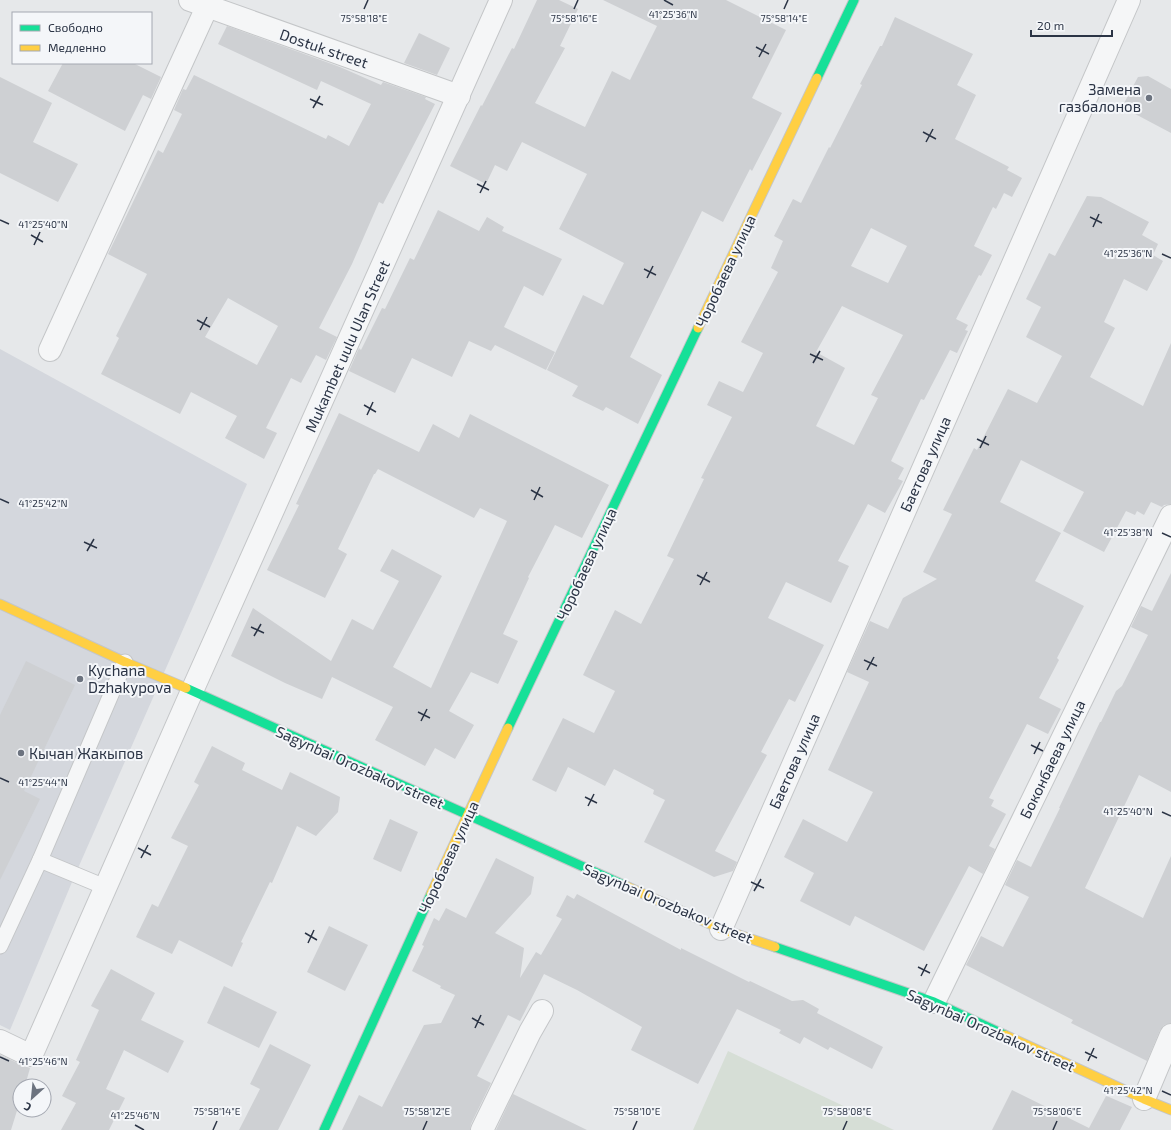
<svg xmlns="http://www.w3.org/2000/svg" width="1171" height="1130" viewBox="0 0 1171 1130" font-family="'Exo 2',sans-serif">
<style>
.built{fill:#d4d7dd}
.green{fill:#d6ded6}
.building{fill:#ced0d3;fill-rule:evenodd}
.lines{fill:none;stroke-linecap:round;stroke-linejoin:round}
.lane-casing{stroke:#c4c6c8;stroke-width:17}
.street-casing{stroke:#c4c6c8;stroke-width:24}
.fast-casing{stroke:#c4c6c8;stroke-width:11}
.slow-casing{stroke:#c4c6c8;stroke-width:11}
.lane{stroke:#f5f6f7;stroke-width:15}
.street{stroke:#f5f6f7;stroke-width:22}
.fast{stroke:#16e098;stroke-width:9}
.slow{stroke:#ffcf43;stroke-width:9}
.ticks{fill:none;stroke:#2b3445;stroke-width:1.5}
.poi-dot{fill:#6c737f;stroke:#f4f6f9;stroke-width:1.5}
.labels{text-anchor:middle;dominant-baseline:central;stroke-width:4;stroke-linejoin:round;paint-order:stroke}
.street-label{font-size:15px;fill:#2b3445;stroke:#f4f6f9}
.poi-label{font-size:15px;fill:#2b3445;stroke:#f4f6f9;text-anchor:start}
.ticks-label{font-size:10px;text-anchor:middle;fill:#2b3445;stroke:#f4f6f9;stroke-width:4;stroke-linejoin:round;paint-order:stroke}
</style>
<rect width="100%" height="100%" fill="#e6e8ea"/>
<path class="built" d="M 0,349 L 247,484 L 75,875 L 10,1030 L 0,1025 Z"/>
<path class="green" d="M 728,1051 L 894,1130 L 693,1130 Z"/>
<g class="building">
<path d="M 537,0 L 559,0 L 578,9 L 560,46 L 565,48 L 535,103 L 585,127 L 612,71 L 630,80 L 657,26 L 603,0 L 726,0 L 786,30 L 752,98 L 782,113 L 752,171 L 750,169 L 723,222 L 702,211 L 630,357 L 662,375 L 638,424 L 606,407 L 603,411 L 572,396 L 578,386 L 547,370 L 583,295 L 603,305 L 624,263 L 559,229 L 587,174 L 522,142 L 507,171 L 495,165 L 486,184 L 450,166 L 481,105 L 482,106 L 512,48 L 514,49 Z"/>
<path d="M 895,17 L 973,54 L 957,85 L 976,95 L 955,139 L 1009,167 L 1007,170 L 1022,178 L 1012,197 L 1004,193 L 996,209 L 993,207 L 974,246 L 992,255 L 981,276 L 979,275 L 956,319 L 968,325 L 965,330 L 968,331 L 957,353 L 950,350 L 924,400 L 921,399 L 891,461 L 904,468 L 898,479 L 903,481 L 885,513 L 868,504 L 838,561 L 849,566 L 831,603 L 786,582 L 768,618 L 824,645 L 795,702 L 789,699 L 761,752 L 767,755 L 715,851 L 737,862 L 733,871 L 714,877 L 644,842 L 665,800 L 653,794 L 654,790 L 614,769 L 605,786 L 568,767 L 556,792 L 532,780 L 563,718 L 594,733 L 615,691 L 583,675 L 615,610 L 641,624 L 674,559 L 667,556 L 704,479 L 701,478 L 732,417 L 707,405 L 719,381 L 743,392 L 763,353 L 741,342 L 778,272 L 771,268 L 783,241 L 774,236 L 793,199 L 801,203 L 829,147 L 830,148 L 862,85 L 860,84 L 880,46 L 882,46 ZM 871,228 L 907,246 L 888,283 L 851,266 ZM 842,306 L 903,335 L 871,395 L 878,398 L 854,445 L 816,426 L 845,368 L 816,352 Z"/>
<path d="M 227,26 L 340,67 L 381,85 L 383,82 L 426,97 L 425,99 L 435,104 L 383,204 L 379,202 L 352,264 L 319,328 L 337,337 L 326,360 L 316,355 L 301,383 L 291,378 L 266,428 L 277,433 L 264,459 L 225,438 L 237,416 L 191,392 L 180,414 L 101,374 L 119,338 L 116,336 L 147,274 L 108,254 L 158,150 L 163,153 L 182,114 L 174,110 L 183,89 L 186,90 L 194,75 L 326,139 L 328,135 L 349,146 L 371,104 L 321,81 L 317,90 L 218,44 ZM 228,298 L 278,326 L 257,365 L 205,337 Z"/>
<path d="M 419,33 L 450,48 L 437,75 L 404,63 Z"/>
<path d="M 63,63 L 133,63 L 161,77 L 151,99 L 143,95 L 125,131 L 48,91 Z"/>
<path d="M 1148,76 L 1171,89 L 1171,133 L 1122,107 L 1138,77 Z"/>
<path d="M 0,77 L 52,103 L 33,142 L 78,164 L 58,202 L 0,173 Z"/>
<path d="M 1087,196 L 1101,197 L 1149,222 L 1142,235 L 1158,244 L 1153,255 L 1163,261 L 1147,291 L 1124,279 L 1104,322 L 1115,328 L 1090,377 L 1143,406 L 1171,343 L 1171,504 L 1164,505 L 1162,507 L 1151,502 L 1144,515 L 1137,511 L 1135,515 L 1126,511 L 1104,552 L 1063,531 L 1084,492 L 1021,460 L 1000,502 L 1061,533 L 1035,581 L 1084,606 L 1057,658 L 1059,660 L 1039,698 L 1061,709 L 1048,734 L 1027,724 L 989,798 L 994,800 L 991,806 L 1006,814 L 989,846 L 995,849 L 983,874 L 969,866 L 924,951 L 855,916 L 850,926 L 800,901 L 814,873 L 784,857 L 803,819 L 847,842 L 873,792 L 828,770 L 869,682 L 847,672 L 870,621 L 888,629 L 903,598 L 937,579 L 923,572 L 952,514 L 943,510 L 974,448 L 977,450 L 1008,389 L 1037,403 L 1062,356 L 1026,337 L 1041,307 L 1026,299 L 1049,253 L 1055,256 Z"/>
<path d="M 438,210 L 479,231 L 487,217 L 504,227 L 502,231 L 562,259 L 543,296 L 524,286 L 504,327 L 555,352 L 546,370 L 495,345 L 491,351 L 469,341 L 452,377 L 412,358 L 395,393 L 349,371 L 359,348 L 361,350 L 382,308 L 385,309 L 410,258 L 414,260 Z"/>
<path d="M 339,413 L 419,452 L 433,424 L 459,438 L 470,414 L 609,485 L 582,538 L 555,525 L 528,577 L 529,578 L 503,634 L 518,641 L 498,684 L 471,672 L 449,711 L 474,725 L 455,759 L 435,748 L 425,766 L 375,740 L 393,707 L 332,677 L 322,699 L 285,683 L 231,656 L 253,608 L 331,661 L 352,619 L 373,630 L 399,581 L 380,571 L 392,549 L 442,576 L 393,667 L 431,688 L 507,521 L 480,508 L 474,518 L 378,469 L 375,474 L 374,474 L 338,549 L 347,554 L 325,598 L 267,570 L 299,505 L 296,504 Z"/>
<path d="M 1171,573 L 1171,792 L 1139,775 L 1085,888 L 1143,918 L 1171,856 L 1171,1023 L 1164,1025 L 1160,1030 L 1147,1061 L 1071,1023 L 1073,1020 L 966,965 L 981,936 L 1003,947 L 1029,897 L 1005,885 L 1017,860 L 1031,867 L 1060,808 L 1059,808 L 1100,722 L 1101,722 L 1116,691 L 1122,686 L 1148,635 L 1131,627 L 1141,606 L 1152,611 Z"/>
<path d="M 26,661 L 75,685 L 24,791 L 40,799 L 0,880 L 0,715 Z"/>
<path d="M 212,746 L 245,763 L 242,770 L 282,790 L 290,772 L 340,797 L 338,812 L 316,836 L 297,826 L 272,883 L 270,882 L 241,942 L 243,943 L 232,967 L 179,940 L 172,954 L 136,937 L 152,904 L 158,907 L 188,846 L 171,838 L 199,785 L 194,782 Z"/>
<path d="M 390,819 L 418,832 L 401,872 L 373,859 Z"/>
<path d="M 496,858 L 534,877 L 531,894 L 495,933 L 524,948 L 520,978 L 536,952 L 541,955 L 562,919 L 556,916 L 567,895 L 574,899 L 577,894 L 681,950 L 681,948 L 749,982 L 750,981 L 792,1001 L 803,1000 L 819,1009 L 817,1013 L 883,1047 L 872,1069 L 830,1047 L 828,1050 L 804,1037 L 800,1044 L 779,1033 L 781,1030 L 737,1009 L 698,1084 L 631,1050 L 642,1027 L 577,990 L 544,974 L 520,1021 L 508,1015 L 477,1076 L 491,1083 L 471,1124 L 470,1130 L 342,1130 L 359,1095 L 382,1107 L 424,1025 L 441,1023 L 455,995 L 440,988 L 441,986 L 412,971 L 424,946 L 422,945 L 434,918 L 439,921 L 446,908 L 466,918 Z"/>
<path d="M 329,926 L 368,945 L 345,991 L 307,972 Z"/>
<path d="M 111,969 L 155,993 L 141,1020 L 184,1041 L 168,1073 L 124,1050 L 106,1089 L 125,1098 L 109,1130 L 61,1130 L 76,1103 L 62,1096 L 80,1062 L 76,1060 L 99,1010 L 91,1006 Z"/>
<path d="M 224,986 L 277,1012 L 259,1048 L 207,1023 Z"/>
<path d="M 270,1044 L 311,1065 L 278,1130 L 239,1130 L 260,1089 L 250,1084 Z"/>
<path d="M 0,1055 L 24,1066 L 30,1068 L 25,1086 L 20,1086 L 20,1101 L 11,1130 L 0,1130 Z"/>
<path d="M 1012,1090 L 1089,1128 L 1106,1096 L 1109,1097 L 1132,1107 L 1120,1130 L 992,1130 Z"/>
<path d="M 513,1094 L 587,1130 L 496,1130 Z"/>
</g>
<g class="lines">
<defs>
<g id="lane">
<path d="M 40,860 L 105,887"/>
<path d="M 0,946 L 40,860 L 125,662"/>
</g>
<g id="street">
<path d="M 190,0 L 459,96"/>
<path d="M 50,350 L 207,7"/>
<path d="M 721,929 L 1129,0"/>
<path d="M 934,1002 L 1171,516"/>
<path d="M 0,1041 L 29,1055 L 31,1055 L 32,1054 L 192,691 L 501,0"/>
<path d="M 1144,1099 L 1171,1035"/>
<path d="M 482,1130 L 530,1032 L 542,1011"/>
</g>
<g id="fast">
<path d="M 817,78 L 854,0"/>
<path d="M 186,688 L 626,886"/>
<path d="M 508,728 L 698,328"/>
<path d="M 775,947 L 934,1002 L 1005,1035"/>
<path d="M 324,1130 L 431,894"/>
</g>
<g id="slow">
<path d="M 698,328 L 817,78"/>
<path d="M 0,604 L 125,662 L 186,688"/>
<path d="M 626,886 L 721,929 L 775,947"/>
<path d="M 431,894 L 508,728"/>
<path d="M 1005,1035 L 1144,1099 L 1171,1110"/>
</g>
</defs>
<use href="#lane" class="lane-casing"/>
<use href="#street" class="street-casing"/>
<use href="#fast" class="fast-casing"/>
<use href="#slow" class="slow-casing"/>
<use href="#lane" class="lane"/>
<use href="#street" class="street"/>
<use href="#fast" class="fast"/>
<use href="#slow" class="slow"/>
</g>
<path class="ticks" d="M 664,0 L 673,5M 364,9 L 368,0M 574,9 L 578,0M 784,9 L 788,0M 756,47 L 769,54M 759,57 L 766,44M 310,99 L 323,105M 313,108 L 320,96M 923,132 L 936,139M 926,142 L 933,129M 477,184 L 489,190M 480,193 L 486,181M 1090,217 L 1102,223M 0,220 L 9,224M 1093,227 L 1099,214M 31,235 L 43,242M 34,245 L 40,232M 1162,254 L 1171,258M 644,269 L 656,275M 647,278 L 653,266M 197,320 L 210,327M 200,330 L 207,317M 810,354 L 823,360M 813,363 L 820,351M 364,405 L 376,412M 367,415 L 373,402M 977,439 L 989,445M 980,448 L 986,436M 531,490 L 543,497M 0,499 L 9,503M 534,500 L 540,487M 1162,533 L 1171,537M 84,542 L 97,548M 87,551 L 94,539M 697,575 L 710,582M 700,585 L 707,572M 251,627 L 264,633M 254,636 L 261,624M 864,660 L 877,666M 867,670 L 874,657M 418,712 L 430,718M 421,721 L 427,709M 1031,745 L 1043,751M 1034,754 L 1040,742M 0,778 L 9,782M 585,797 L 597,803M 588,806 L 594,794M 1162,812 L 1171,816M 138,848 L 151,855M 141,858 L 148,845M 751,882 L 764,888M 754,891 L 761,879M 305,933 L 317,940M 308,943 L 314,930M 918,967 L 930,973M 921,976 L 927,964M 472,1018 L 484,1025M 475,1028 L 481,1015M 1085,1052 L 1097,1058M 0,1057 L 9,1061M 1088,1061 L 1094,1048M 1162,1091 L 1171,1095M 135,1125 L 144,1130M 213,1130 L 217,1121M 423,1130 L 427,1121M 633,1130 L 637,1121M 843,1130 L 847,1121M 1053,1130 L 1057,1121"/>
<g class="poi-dot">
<circle cx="1149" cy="98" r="4"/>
<circle cx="80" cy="679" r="4"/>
<circle cx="21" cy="753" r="4"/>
</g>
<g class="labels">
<g class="street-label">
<text transform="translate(324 48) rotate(19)">Dostuk street</text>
<text transform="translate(725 271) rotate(-65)">Чоробаева улица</text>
<text transform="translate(347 346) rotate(-66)">Mukambet uulu Ulan Street</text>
<text transform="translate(925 464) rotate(-66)">Баетова улица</text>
<text transform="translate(586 564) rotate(-65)">Чоробаева улица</text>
<text transform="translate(1052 759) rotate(-64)">Боконбаева улица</text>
<text transform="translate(794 761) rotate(-66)">Баетова улица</text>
<text transform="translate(360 767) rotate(24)">Sagynbai Orozbakov street</text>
<text transform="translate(448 857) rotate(-65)">Чоробаева улица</text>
<text transform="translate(668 903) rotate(23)">Sagynbai Orozbakov street</text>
<text transform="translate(991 1030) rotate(24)">Sagynbai Orozbakov street</text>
</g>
<g class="poi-label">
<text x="1141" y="89" text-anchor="end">Замена<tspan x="1141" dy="17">газбалонов</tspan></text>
<text x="88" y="670">Kychana<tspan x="88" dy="17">Dzhakypova</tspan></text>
<text x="29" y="753">Кычан Жакыпов</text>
</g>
</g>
<g class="ticks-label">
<text x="673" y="18">41°25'36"N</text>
<text x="364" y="22">75°58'18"E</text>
<text x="574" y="22">75°58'16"E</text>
<text x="784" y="22">75°58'14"E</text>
<text x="43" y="228">41°25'40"N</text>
<text x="1128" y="257">41°25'36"N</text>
<text x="43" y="507">41°25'42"N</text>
<text x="1128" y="536">41°25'38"N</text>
<text x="43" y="786">41°25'44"N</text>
<text x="1128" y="815">41°25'40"N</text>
<text x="43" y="1065">41°25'46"N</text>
<text x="1128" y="1094">41°25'42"N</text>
<text x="217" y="1115">75°58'14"E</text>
<text x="427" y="1115">75°58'12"E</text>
<text x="637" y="1115">75°58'10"E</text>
<text x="847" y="1115">75°58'08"E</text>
<text x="1057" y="1115">75°58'06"E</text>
<text x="135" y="1119">41°25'46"N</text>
</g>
<rect x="12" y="12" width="140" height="52" fill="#f4f6f9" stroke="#a4a8b1"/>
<rect x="20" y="25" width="20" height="6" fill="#16e098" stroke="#a4a8b1"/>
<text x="48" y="32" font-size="12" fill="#2b3445">Свободно</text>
<rect x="20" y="45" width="20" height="6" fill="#ffcf43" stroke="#a4a8b1"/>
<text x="48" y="52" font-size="12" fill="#2b3445">Медленно</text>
<g transform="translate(32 1098) rotate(207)"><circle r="19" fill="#f4f6f9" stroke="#a4a8b1"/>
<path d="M0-3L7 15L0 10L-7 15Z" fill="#6c737f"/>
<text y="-6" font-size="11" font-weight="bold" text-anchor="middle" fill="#2b3445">С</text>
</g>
<path d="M1031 30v6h81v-6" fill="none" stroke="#2b3445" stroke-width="2"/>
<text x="1037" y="30" font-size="12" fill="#2b3445" stroke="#f4f6f9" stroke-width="3" paint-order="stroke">20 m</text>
</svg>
